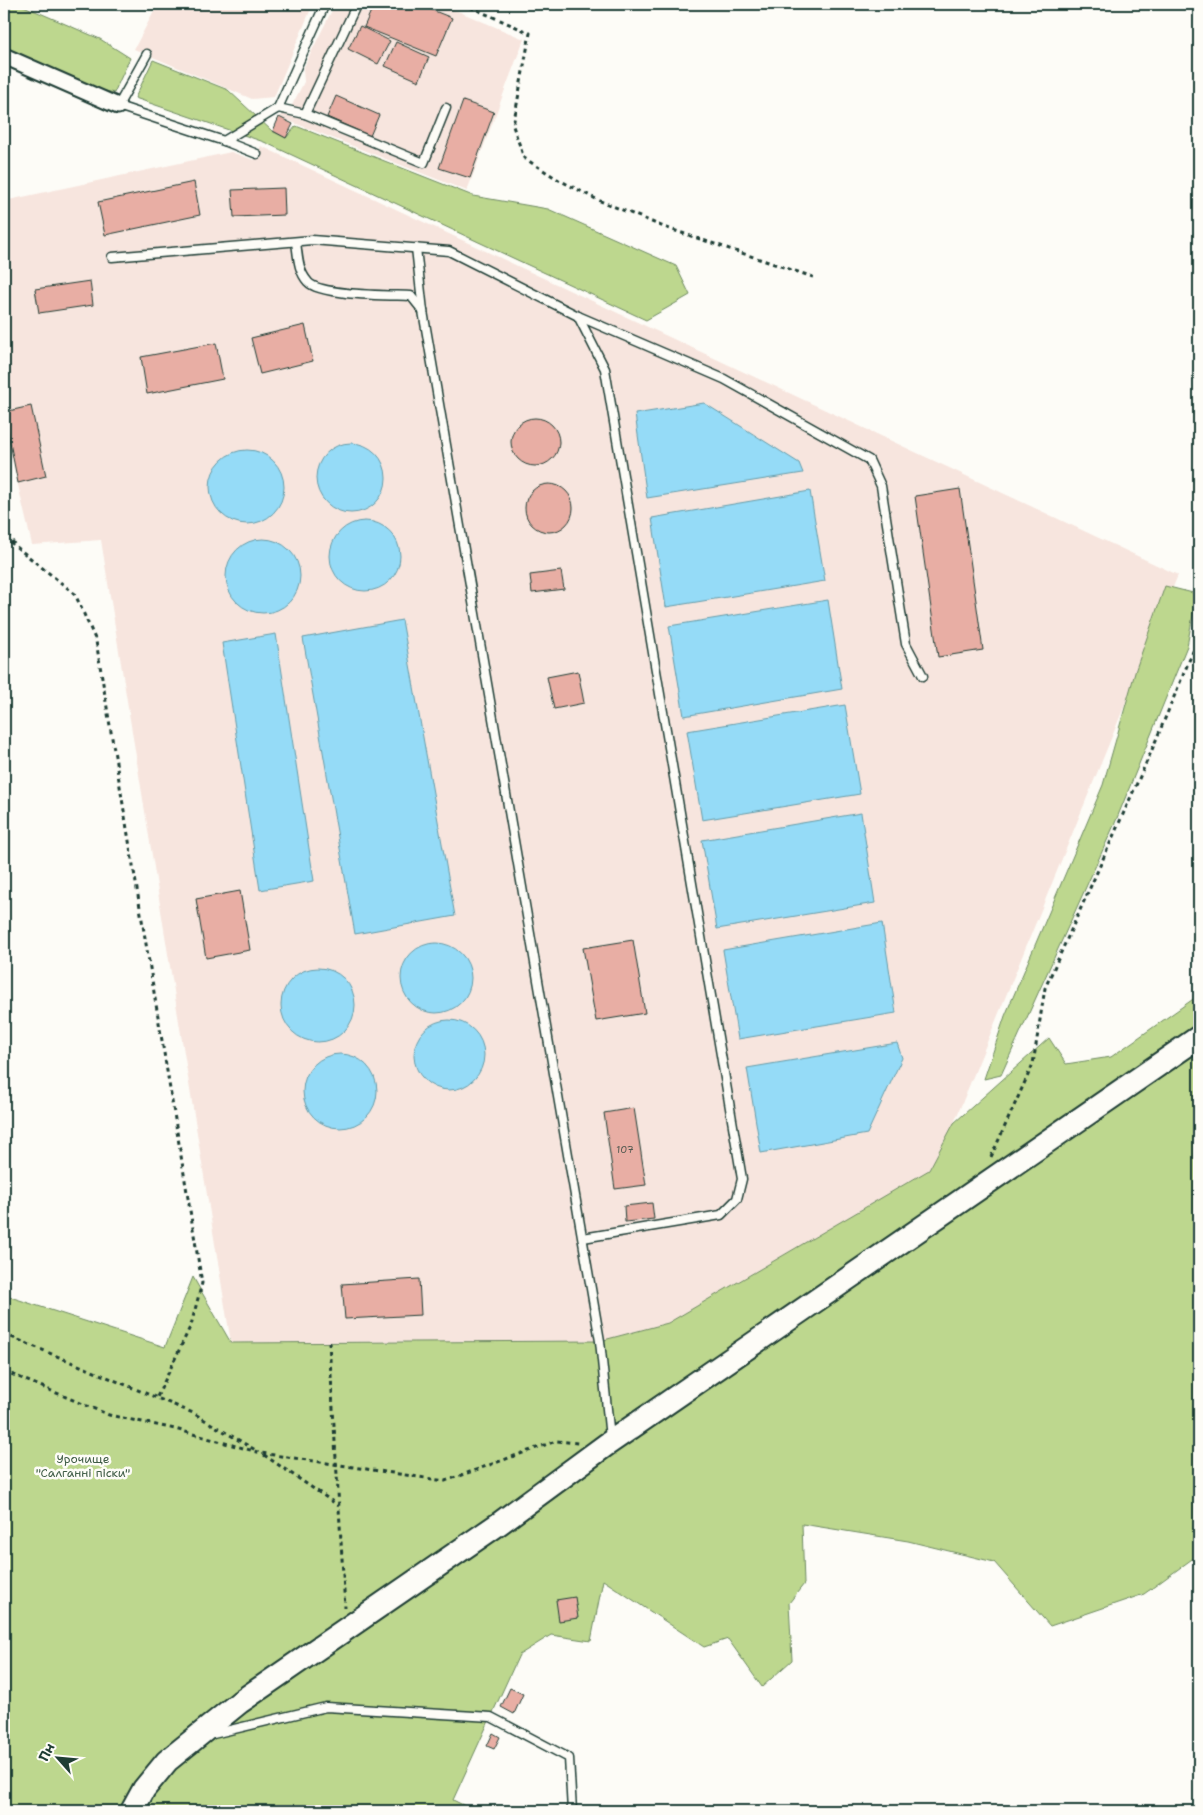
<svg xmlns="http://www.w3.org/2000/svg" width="1203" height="1815" viewBox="0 0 1203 1815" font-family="'Shantell Sans',sans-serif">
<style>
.built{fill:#f7e5de}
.green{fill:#bdd78e;stroke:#6e8a61}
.water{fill:#95dbf7;stroke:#669ca9}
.building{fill:#e8aea4;stroke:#1f3d34}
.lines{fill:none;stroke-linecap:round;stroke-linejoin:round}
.lane-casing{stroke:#1f3d34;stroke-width:11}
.street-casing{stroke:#1f3d34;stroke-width:19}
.secondary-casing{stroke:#1f3d34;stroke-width:26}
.path{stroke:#1f3d34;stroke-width:3;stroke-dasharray:4 4;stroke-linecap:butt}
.lane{stroke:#fdfcf7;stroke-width:8}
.street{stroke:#fdfcf7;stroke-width:15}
.secondary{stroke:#fdfcf7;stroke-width:22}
.labels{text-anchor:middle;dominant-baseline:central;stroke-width:5;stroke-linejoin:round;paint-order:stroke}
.number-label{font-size:10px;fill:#515950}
.park-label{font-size:12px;fill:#3f5c46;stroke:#fdfcf7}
</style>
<rect width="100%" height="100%" fill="#fdfcf7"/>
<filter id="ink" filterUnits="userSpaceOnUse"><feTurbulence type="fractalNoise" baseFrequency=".02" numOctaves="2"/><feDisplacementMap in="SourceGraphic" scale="10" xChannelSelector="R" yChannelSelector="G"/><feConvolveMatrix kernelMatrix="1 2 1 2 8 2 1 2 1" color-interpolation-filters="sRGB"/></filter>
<g filter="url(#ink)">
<g class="built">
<path d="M 158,4 L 313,4 L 274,97 L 252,99 L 134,49 Z"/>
<path d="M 335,4 L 441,4 L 524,39 L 467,191 L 279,117 L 289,111 L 304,82 L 303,69 Z"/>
<path d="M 261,146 L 1178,575 L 954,1123 L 929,1170 L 668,1323 L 600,1341 L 231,1343 L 101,540 L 32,545 L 4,425 L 4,201 L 231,152 L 254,160 Z"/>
</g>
<g class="green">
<path d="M 4,4 L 19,4 L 100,39 L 130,58 L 114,93 L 81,85 L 4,53 Z"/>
<path d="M 153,60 L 228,90 L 272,131 L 286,138 L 296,126 L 473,196 L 548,209 L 676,266 L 690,295 L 646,320 L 264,142 L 135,98 Z"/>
<path d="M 1165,586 L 1197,594 L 1187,646 L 1115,823 L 1001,1075 L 984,1079 L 1005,1016 L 1103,785 L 1136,669 Z"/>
<path d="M 1199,995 L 1199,1554 L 1144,1594 L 1050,1626 L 994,1562 L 908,1541 L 802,1524 L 804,1584 L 789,1603 L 792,1660 L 762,1687 L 728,1639 L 704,1647 L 603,1580 L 591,1641 L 551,1635 L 519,1655 L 453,1800 L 475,1811 L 4,1811 L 4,1295 L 165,1347 L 193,1277 L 231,1343 L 600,1341 L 668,1323 L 929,1170 L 954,1123 L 1049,1038 L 1066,1064 L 1111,1057 Z"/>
</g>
<g class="water">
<path d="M 704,403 L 799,463 L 803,473 L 647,498 L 635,414 Z"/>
<circle cx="351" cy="478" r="35"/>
<circle cx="247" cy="487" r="37"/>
<path d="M 810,491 L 825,581 L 666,607 L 652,518 Z"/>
<circle cx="365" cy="556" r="35"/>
<circle cx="263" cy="576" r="37"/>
<path d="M 828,600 L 842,689 L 684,716 L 669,626 Z"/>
<path d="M 402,620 L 455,916 L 355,934 L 303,638 Z"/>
<path d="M 276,634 L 314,881 L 260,890 L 222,643 Z"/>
<path d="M 845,705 L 860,794 L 702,820 L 687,731 Z"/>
<path d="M 861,813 L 875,903 L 717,929 L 702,840 Z"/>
<path d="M 882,923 L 896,1013 L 738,1039 L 723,950 Z"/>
<circle cx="436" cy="978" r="35"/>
<circle cx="318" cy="1005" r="37"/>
<circle cx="449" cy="1055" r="35"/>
<path d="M 897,1043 L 902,1058 L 867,1134 L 761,1153 L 747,1068 Z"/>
<circle cx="340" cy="1091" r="37"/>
</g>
<g class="building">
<path d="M 374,4 L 417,4 L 452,18 L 436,56 L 364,27 Z"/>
<path d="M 360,26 L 390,41 L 378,64 L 348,49 Z"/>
<path d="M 396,42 L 429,57 L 419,81 L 385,66 Z"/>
<path d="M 336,96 L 379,115 L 370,136 L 327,117 Z"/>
<path d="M 463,101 L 494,112 L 470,178 L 439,168 Z"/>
<path d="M 279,117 L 293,124 L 286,138 L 273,131 Z"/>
<path d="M 194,182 L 200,215 L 105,235 L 98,202 Z"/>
<path d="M 284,188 L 285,215 L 234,217 L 232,190 Z"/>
<path d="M 90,281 L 93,305 L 39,313 L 35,289 Z"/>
<path d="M 305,325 L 313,361 L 260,374 L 251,338 Z"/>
<path d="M 216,343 L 223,379 L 147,394 L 141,357 Z"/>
<path d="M 31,406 L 46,476 L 18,483 L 4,412 Z"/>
<circle cx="535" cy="442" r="24"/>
<circle cx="549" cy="508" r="24"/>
<path d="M 960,489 L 983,650 L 938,657 L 915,496 Z"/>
<path d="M 561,571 L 564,589 L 532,593 L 530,575 Z"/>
<path d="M 578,671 L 584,703 L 554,709 L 547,677 Z"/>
<path d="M 240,891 L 250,950 L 206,958 L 196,899 Z"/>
<path d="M 633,940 L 645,1013 L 596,1021 L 583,948 Z"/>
<path d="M 634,1108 L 646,1185 L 615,1189 L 604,1113 Z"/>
<path d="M 652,1203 L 654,1219 L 625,1222 L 624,1206 Z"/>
<path d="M 419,1279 L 421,1315 L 345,1319 L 342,1284 Z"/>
<path d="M 575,1597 L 578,1618 L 559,1621 L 556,1600 Z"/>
<path d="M 510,1688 L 523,1694 L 514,1714 L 501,1707 Z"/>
<path d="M 493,1733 L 500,1737 L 494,1749 L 487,1746 Z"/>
</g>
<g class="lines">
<defs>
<g id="lane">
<path d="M 147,54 L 118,106 L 224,141 L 257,154"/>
<path d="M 278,108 L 325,4"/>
<path d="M 305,114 L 424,163 L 446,108"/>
<path d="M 224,141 L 278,108 L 305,114 L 354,10"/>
<path d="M 296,242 C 298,256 298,271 308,282 C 320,296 391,295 411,296 L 423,311"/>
<path d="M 416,248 L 423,311 L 600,1341 L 610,1438"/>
<path d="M 112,257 L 312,240 L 449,251 L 578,316 L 724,379 L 869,460 L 881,486 L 906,644 L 923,676"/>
<path d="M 578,316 L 605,369 L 742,1179 L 737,1199 L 721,1215 L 583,1238"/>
<path d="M 213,1734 L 326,1707 L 491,1717 L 569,1758 L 572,1811"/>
</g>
<path id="street" d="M 4,56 L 118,106"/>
<path id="secondary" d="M 132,1811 L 144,1789 L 167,1761 L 240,1702 L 500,1523 L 606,1445 L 1199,1037"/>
</defs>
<use href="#lane" class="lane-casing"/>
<use href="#street" class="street-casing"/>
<use href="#secondary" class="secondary-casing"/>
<g class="path">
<path d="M 463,4 L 530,33 L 513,126 L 524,158 L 559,180 L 598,200 L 664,227 L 813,277"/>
<path d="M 4,527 L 14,544"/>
<path d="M 4,537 L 75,594 L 96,641 L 202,1283 L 191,1325 L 157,1397"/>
<path d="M 991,1157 L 1033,1064 L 1045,988 L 1151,752 L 1199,637"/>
<path d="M 4,1334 L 193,1413 L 257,1451"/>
<path d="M 329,1342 L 345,1608"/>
<path d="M 4,1371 L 109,1415 L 175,1429 L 261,1453 L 445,1481 L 556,1441 L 578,1443"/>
<path d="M 264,1455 L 339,1506"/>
</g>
<use href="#lane" class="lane"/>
<use href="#street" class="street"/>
<use href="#secondary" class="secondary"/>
</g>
</g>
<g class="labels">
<g class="number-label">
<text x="625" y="1149">107</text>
</g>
<g class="park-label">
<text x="83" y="1459">Урочище<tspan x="83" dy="14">"Салганні піски"</tspan></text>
</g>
</g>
<rect width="1203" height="1815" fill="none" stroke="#fdfcf7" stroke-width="20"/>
<rect x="10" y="10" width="1183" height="1795" fill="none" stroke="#1f3d34" stroke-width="2" filter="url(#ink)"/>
<g transform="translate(58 1758) rotate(297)" stroke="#fdfcf7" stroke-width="4" paint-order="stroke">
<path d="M0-4L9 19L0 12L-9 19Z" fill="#1f3d34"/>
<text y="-8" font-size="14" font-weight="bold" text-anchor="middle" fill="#1f3d34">Пн</text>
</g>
</svg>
